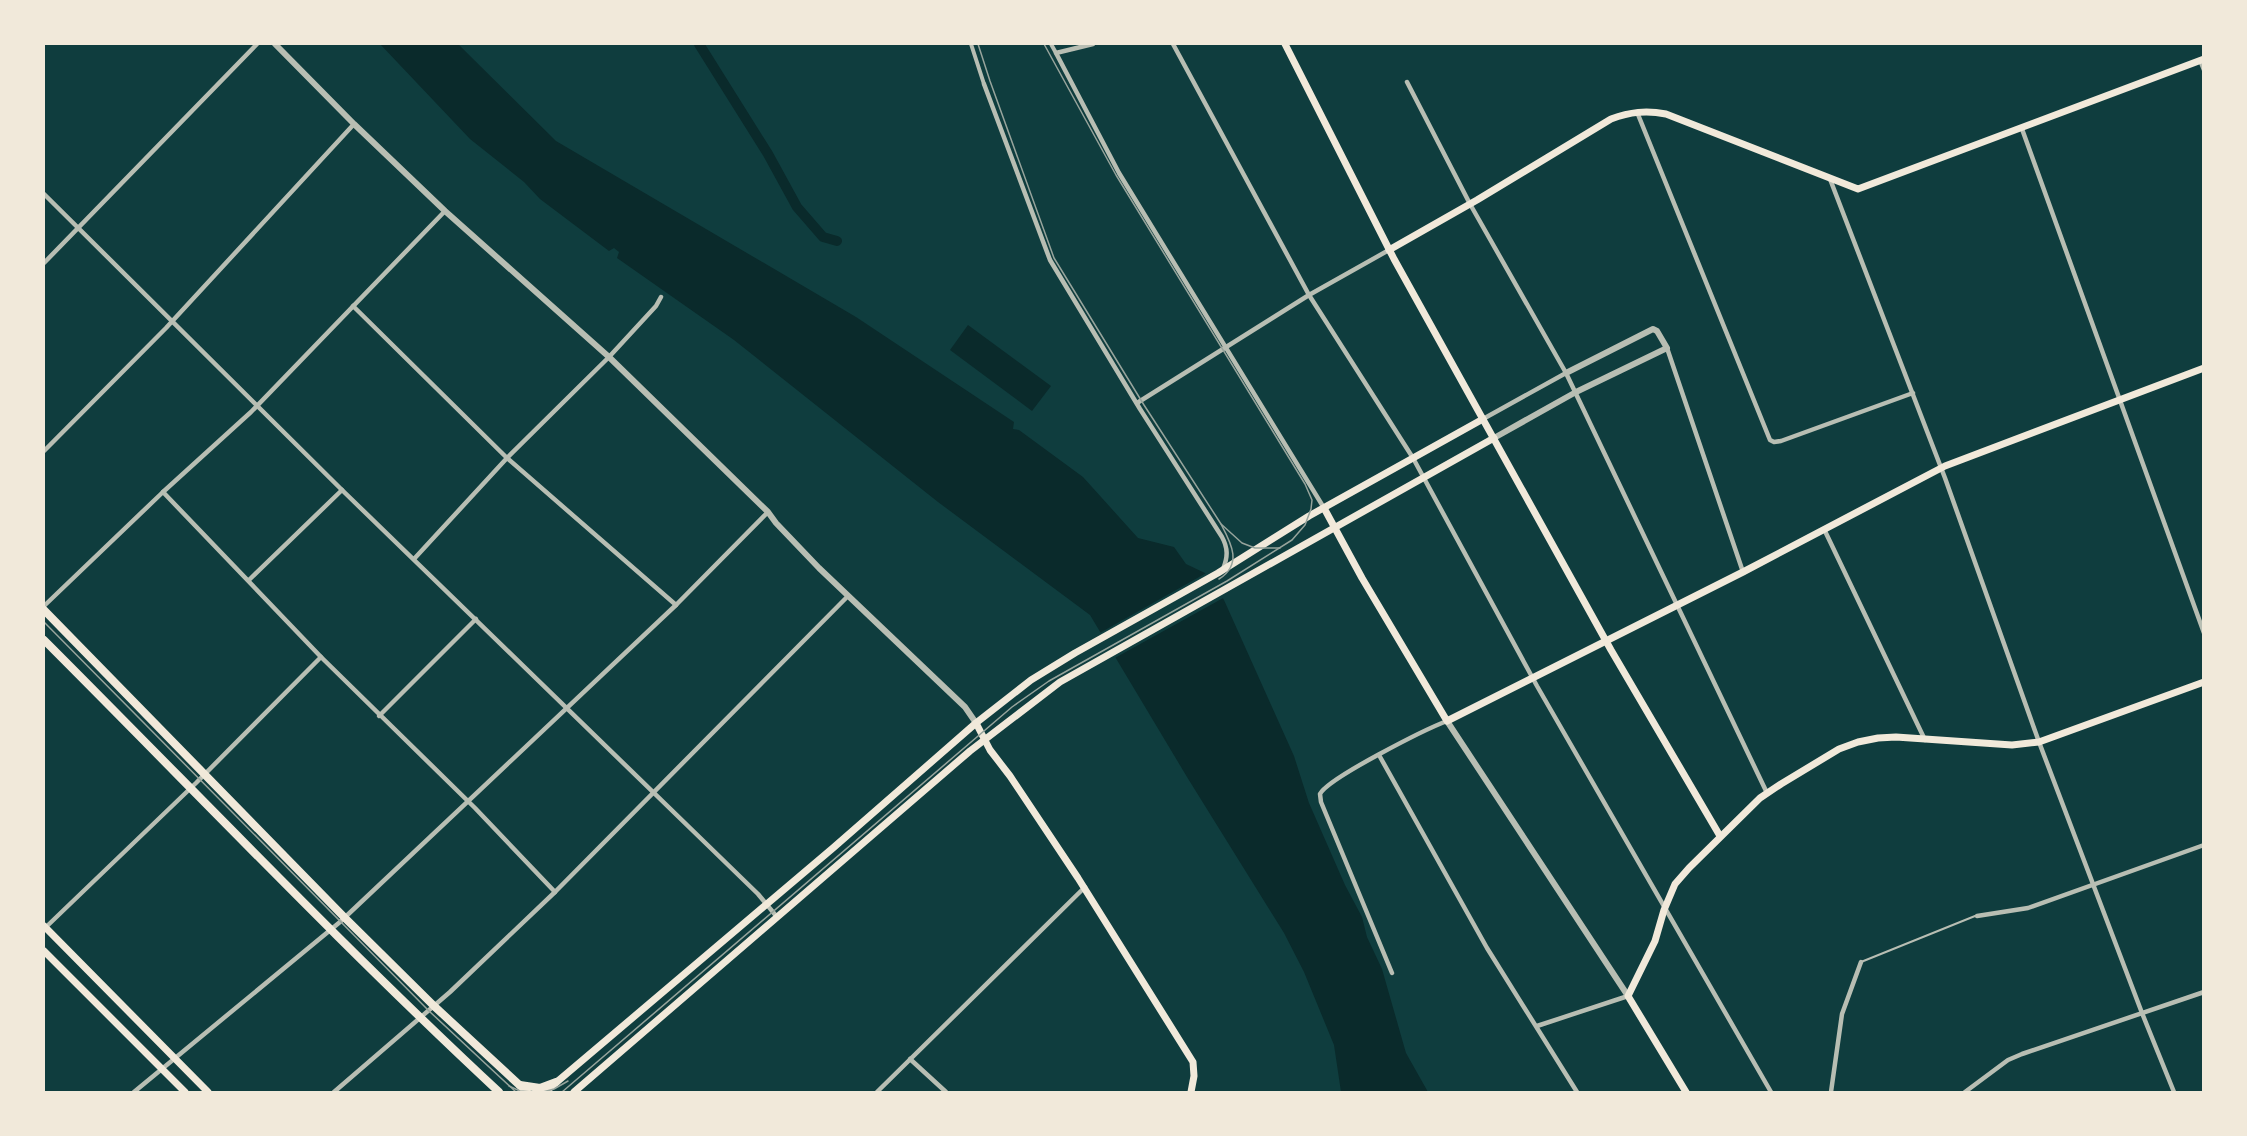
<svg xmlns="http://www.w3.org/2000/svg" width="2247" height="1136" viewBox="0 0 2247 1136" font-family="Lato,sans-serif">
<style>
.water{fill:#0a2a2b}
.pier{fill:#0f3d3e}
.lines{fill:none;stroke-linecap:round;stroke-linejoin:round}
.canal{stroke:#0a2a2b;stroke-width:10}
.service{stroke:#b8beb3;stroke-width:2}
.pedestrian{stroke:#b8beb3;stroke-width:4}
.minor{stroke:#b8beb3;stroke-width:4.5}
.tertiary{stroke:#b8beb3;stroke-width:6}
.secondary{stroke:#f1e9da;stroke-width:7}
.primary{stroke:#f1e9da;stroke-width:8}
.tram{stroke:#97a49c;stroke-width:1.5}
</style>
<rect width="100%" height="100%" fill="#0f3d3e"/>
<g class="water">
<path d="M 380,44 L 458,44 L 556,141 L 856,317 L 1014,422 L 1013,429 L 1019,430 L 1083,477 L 1138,538 L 1174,547 L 1186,564 L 1205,573 L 1224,600 L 1294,756 L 1309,803 L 1345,885 L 1362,917 L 1367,937 L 1382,969 L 1406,1053 L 1428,1092 L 1341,1092 L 1334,1045 L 1304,972 L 1284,933 L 1187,777 L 1090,615 L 938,502 L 734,340 L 617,258 L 619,252 L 614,248 L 609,251 L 540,199 L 524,182 L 470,139 Z"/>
<path d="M 968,325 L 1051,386 L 1032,411 L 950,350 Z"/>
</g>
<path class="pier" d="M 1208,572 L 1225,597 L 1113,659 L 1098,634 Z"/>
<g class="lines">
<path class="canal" d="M 699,44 L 768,154 L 797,207 L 823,237 L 837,241"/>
<path class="service" d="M 1861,962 L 1975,916"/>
<g class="pedestrian">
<path d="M 971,44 L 984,84"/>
<path d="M 1051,44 L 1056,53"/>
</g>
<g class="minor">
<path d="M 1093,44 L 1056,53 L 1119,173 L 1324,508"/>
<path d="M 1173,44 L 1309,295 L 1413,458 L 1537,686 L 1771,1092"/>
<path d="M 2200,60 L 2204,70"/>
<path d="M 1407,82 L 1470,204 L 1566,373 L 1767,793"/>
<path d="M 984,84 L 1050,260 L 1140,409 L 1222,537 C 1228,548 1228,557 1223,569"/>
<path d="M 1637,112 L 1770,440 L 1774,442 L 1781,441 L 1913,393"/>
<path d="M 2022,129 L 2204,633"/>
<path d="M 1830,179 L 1945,478 L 2039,742 L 2142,1013 L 2174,1092"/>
<path d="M 44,194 L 342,490 L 758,894 L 777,917"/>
<path d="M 44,263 L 257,44"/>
<path d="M 353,306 L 507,458 L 676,605"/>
<path d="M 1667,348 L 1743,572"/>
<path d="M 1137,403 L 1309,295 L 1389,250"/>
<path d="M 1483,419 L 1566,373"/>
<path d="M 44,451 L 166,328 L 354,124"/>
<path d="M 163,492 L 321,657 L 475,808 L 555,892"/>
<path d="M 1824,529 L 1925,740"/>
<path d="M 414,559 L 507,458 L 609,357 L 656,306 L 661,297"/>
<path d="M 249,580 L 342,490"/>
<path d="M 44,606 L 163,492 L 251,412 L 445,211"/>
<path d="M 379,716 L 476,619"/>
<path d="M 1379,755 L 1487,948 L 1577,1092"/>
<path d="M 1977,916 L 2028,908 L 2204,845"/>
<path d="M 45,928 L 196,783 L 321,657"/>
<path d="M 1392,973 L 1321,802 L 1320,794 C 1328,778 1426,729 1447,721"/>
<path d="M 1537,1026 L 1628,996"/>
<path d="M 910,1059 L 946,1092"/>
<path d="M 134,1092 L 340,922 L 676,605 L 768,512"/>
<path d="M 334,1092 L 450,992 L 555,892 L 848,596"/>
<path d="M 877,1092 L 1085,887"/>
<path d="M 1831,1092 L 1842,1014 L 1861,962"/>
<path d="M 1965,1092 L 2008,1060 L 2022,1054 L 2204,992"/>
</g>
<g class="tertiary">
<path d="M 275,44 L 354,124 L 445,211 L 609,357 L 768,512 L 776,523 L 819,568 L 965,707 L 976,723"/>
<path d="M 1494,438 L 1576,392 L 1667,348 L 1657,331 L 1653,329 L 1566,373"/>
<path d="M 1447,721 L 1628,996"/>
</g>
<g class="secondary">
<path d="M 1285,44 L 1394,259 L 1611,650 L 1720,836"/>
<path d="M 1389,250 L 1477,200 L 1611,119 C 1630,112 1646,110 1666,114 L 1858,189 L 2204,59"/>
<path d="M 1324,508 L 1362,578 L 1447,721 L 1743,572 L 1945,466 L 2204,368"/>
<path d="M 976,723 L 990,750 L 1010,776 L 1078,878 L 1193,1062 L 1194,1076 L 1191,1092"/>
<path d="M 44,926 L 208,1092"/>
<path d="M 44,951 L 185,1092"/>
<path d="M 545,1092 L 833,848 L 976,723 L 1031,680 L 1075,653 L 1218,573 L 1309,516 L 1483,419"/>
<path d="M 574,1092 L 970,751 L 1060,682 L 1494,438"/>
<path d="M 1686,1092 L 1628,996 L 1655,941 L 1664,910 L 1675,884 L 1689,868 L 1760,798 L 1781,784 L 1839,749 L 1858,742 L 1878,738 L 1896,737 L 2012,745 L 2039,742 L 2204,682"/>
</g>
<g class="primary">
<path d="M 44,610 L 344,917 L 434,1006 L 527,1092"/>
<path d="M 44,640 C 195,791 342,946 499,1092"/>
<path d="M 520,1085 L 540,1088 L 556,1082"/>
</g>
<g class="tram">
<path d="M 978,44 L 990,81 L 1054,258 L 1144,405 L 1221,524 L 1242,543 L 1255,548 L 1280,548"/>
<path d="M 1219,579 C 1243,564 1231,543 1221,524"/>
<path d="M 44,622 L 429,1011 L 516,1092"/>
<path d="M 509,1086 L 520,1091 L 532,1092"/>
<path d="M 543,1092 L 554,1089 L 568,1081"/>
<path d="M 562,1092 L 1012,707 L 1049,681 L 1227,581 L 1292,540 L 1305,525 L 1311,509 L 1312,500 L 1305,484 L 1116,175 L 1044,44"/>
</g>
</g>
<rect width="2247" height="1136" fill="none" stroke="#f1e9da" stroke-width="90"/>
</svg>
